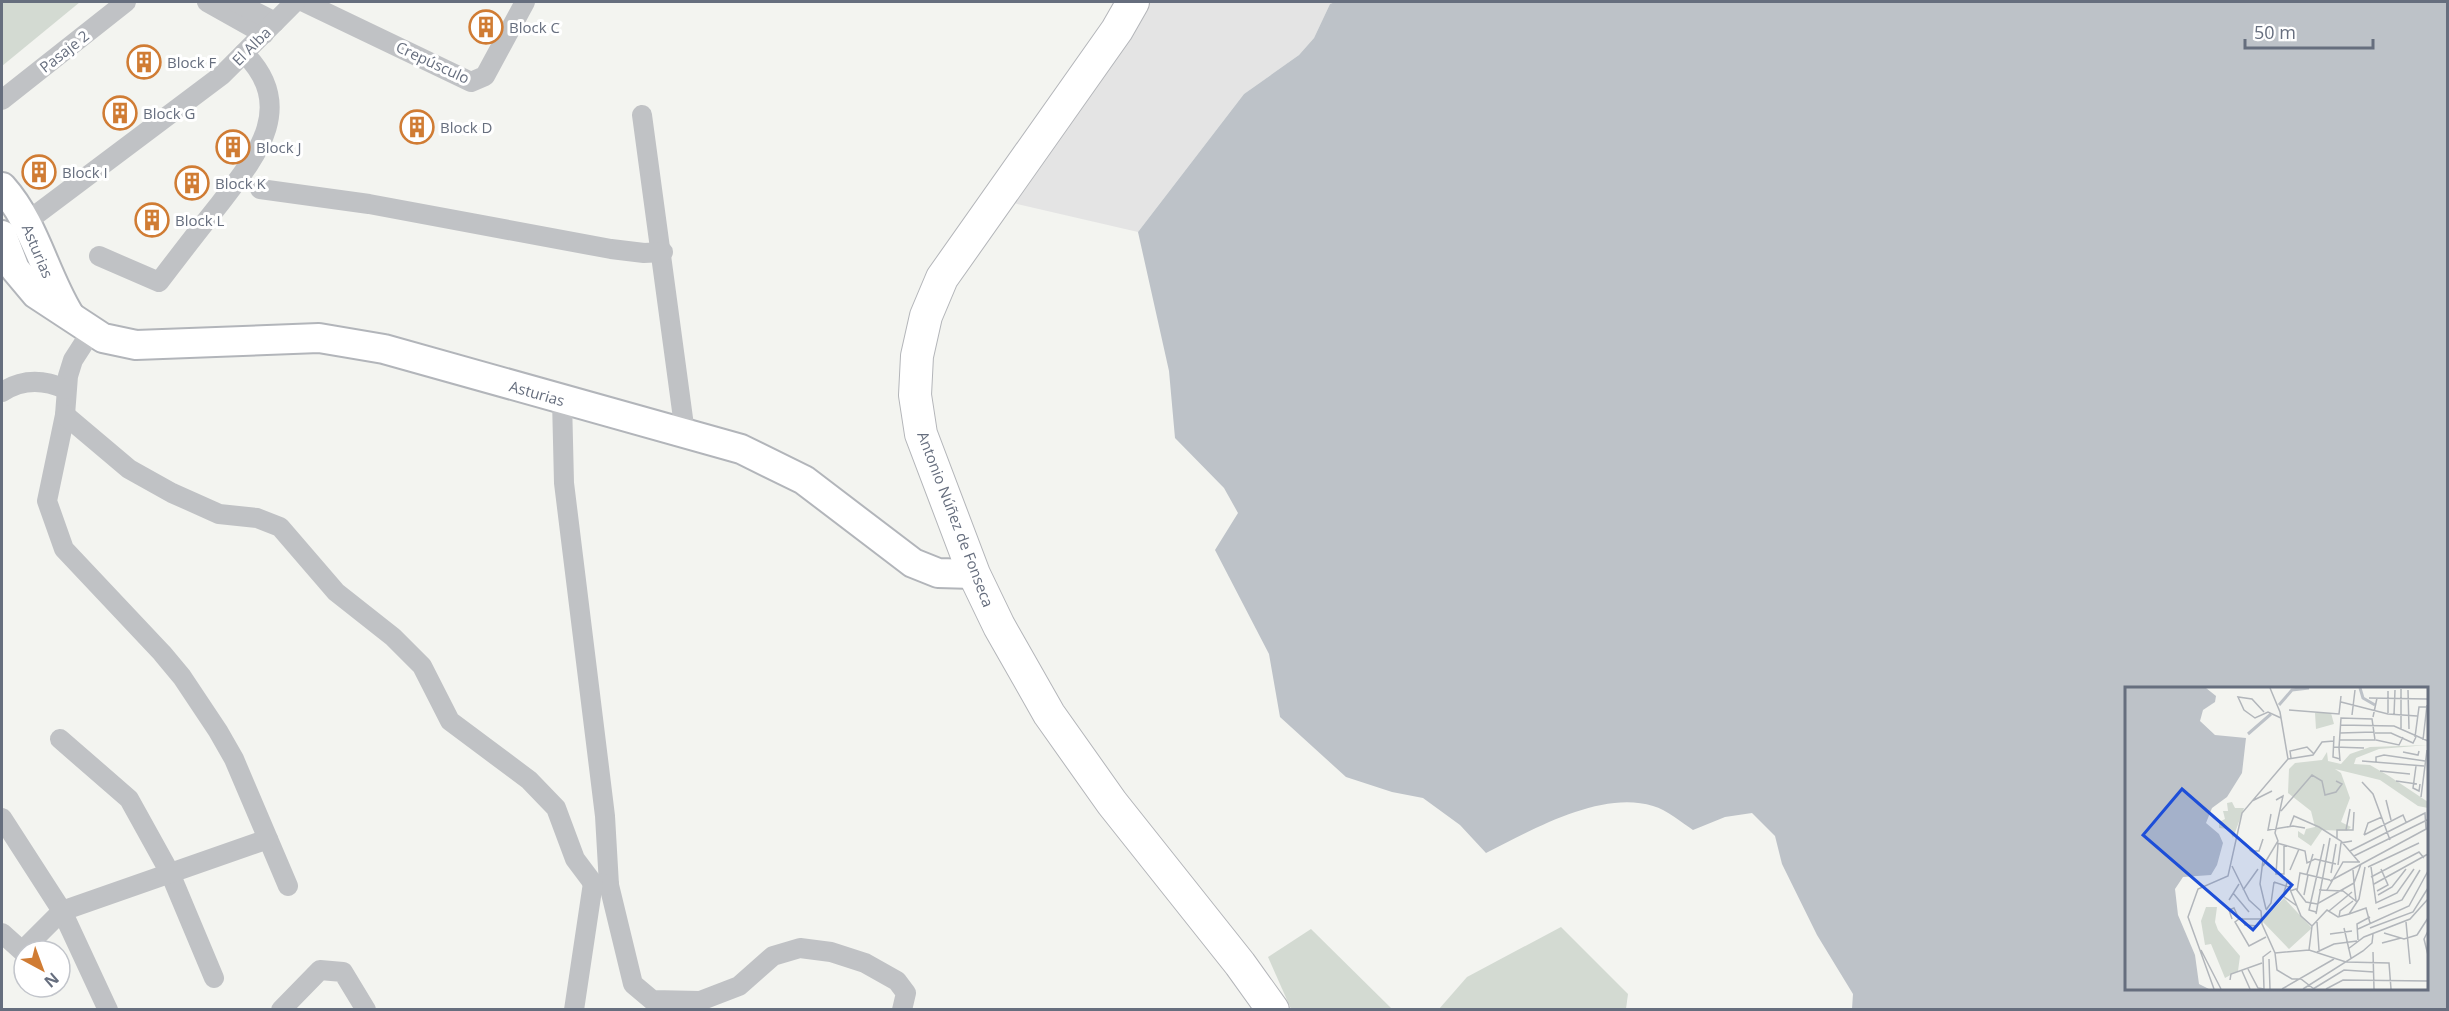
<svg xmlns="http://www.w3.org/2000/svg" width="2449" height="1011" viewBox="0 0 2449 1011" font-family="'Open Sans',sans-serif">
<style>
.built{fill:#e4e4e4}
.green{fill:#d3dad2}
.water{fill:#bdc2c8;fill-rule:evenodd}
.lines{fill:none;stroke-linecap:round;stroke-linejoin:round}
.secondary-casing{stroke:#b2b5ba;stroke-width:32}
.primary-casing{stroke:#b3b5b9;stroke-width:34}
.street{stroke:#c0c2c5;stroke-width:20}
.secondary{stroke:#fff;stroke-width:28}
.primary{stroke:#fff;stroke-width:32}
.labels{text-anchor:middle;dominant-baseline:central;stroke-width:6;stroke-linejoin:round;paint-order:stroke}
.poi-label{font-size:15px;fill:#666e7e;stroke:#fff;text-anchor:start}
.street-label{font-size:15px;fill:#666e7e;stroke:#fff}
.inset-river{fill:none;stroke:#bdc2c8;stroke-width:3}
.inset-road{fill:none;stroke:#b2b6bb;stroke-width:1.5}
.view{fill:#1d4ed8;fill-opacity:0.15;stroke:#1d4ed8;stroke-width:3}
.inset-edge{fill:none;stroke:#666e7e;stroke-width:3}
</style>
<rect width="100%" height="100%" fill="#f3f4f0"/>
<path class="built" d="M 1149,2 L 1335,2 L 1330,4 L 1314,38 L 1299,55 L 1244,94 L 1138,232 L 1009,202 L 1136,24 Z"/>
<g class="green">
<path d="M 2,2 L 80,2 L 2,66 Z"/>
<path d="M 1561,927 L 1628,994 L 1626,1009 L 1439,1009 L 1467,977 Z"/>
<path d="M 1311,929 L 1392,1009 L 1291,1009 L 1268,957 Z"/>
</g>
<path class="water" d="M 1335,2 L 2447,2 L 2447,1009 L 1852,1009 L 1853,994 L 1817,935 L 1782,864 L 1775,836 L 1752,813 L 1725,817 L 1693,830 C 1681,822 1667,810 1653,806 C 1601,790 1532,830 1486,853 L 1460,825 L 1423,798 L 1392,792 L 1346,777 L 1280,717 L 1269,654 L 1215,550 L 1238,513 L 1224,488 L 1175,438 L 1169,371 L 1138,232 L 1244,94 L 1299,55 L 1314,38 L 1330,4 ZM 2126,688 L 2426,688 L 2426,988 L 2126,988 Z"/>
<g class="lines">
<defs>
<g id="secondary">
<path d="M 2,187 C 35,224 44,273 69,314"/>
<path d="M 2,235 L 15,269 L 36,294 L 103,338 L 136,345 L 319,338 L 384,349 L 741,449 L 804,480 L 913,563 L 938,573 L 974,574"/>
</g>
<path id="primary" d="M 1133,2 L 1117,30 L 942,278 L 926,316 L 917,356 L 915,395 L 921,434 L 974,574 L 999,626 L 1049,714 L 1112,803 L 1240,964 L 1273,1010"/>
</defs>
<use href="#secondary" class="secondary-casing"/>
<use href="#primary" class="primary-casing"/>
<g class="street">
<path d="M 207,2 L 264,34"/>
<path d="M 236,2 L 275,22"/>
<path d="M 304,2 L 471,82 L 485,76 L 525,2"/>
<path d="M 2,100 L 126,2"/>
<path d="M 642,115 L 685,433"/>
<path d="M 260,189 L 369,204 L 611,249 L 644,253 L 663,252"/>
<path d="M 17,229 L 222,75 L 295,2"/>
<path d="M 99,256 L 159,282 C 178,257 198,231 218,206 C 254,159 299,108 244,53"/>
<path d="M 91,332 L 73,360 L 68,376 L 65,415 L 47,501 L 64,549 L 162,653 L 182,677 L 218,731 L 234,759 L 288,886"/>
<path d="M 2,392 C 22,379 43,379 65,389"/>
<path d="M 562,400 L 564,483 L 605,816 L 609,885 L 633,984 L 652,1000 L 700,1001 L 739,986 L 773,956 L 800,948 L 831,952 L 865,963 L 897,981 L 906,993 L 902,1010"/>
<path d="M 65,415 L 129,469 L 172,493 L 219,514 L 257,518 L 280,527 L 336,592 L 393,637 L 422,666 L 450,721 L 529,780 L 556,808 L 575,859 L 593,883 L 609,885"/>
<path d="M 60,739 L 129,799 L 170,873 L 214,978"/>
<path d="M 2,818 L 62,911 L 108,1010"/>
<path d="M 2,933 L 22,951 L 62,911 L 268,839"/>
<path d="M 281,1010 L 320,970 L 343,972 L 366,1010"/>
<path d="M 574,1010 L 593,883"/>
</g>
<use href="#secondary" class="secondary"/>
<use href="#primary" class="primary"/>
</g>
<defs>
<symbol id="building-ring" viewBox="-11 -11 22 22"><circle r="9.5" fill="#fff" stroke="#d07c34" stroke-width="1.5"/><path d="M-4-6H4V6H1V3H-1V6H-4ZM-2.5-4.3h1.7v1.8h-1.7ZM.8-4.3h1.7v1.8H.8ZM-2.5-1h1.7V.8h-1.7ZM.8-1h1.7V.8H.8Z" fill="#d07c34"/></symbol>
</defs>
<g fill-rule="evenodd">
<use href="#building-ring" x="467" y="8" width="38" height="38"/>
<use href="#building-ring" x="125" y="43" width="38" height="38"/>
<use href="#building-ring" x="101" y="94" width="38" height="38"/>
<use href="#building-ring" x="398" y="108" width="38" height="38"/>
<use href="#building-ring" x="214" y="128" width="38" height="38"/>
<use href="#building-ring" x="20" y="153" width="38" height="38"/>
<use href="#building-ring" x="173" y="164" width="38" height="38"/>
<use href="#building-ring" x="133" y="201" width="38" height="38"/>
</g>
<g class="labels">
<g class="poi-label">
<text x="509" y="27">Block C</text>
<text x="167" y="62">Block F</text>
<text x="143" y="113">Block G</text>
<text x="440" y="127">Block D</text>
<text x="256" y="147">Block J</text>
<text x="62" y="172">Block I</text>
<text x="215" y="183">Block K</text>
<text x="175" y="220">Block L</text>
</g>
<g class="street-label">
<text transform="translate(251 46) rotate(-45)">El Alba</text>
<text transform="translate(64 51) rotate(-38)">Pasaje 2</text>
<text transform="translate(433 62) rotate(25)">Crepúsculo</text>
<text transform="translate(38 251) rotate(67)">Asturias</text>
<text transform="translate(537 393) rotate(16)">Asturias</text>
<text transform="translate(956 519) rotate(69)">Antonio Núñez de Fonseca</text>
</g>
</g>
<g transform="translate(2125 687)">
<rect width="303" height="303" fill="#f3f4f0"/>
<path d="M 190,26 L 206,26 L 209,37 L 191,42 ZM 303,58 L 254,62 L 231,71 L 229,77 L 245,78 L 264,89 L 303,115 L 303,121 L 293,119 L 255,93 L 210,82 L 216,86 L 225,111 L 216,135 L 226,140 L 222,144 L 197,143 L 186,159 L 173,150 L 173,144 L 179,148 L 181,142 L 190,140 L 186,124 L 163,106 L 164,82 L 170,76 L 197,73 L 202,65 L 203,74 L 216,77 L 225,67 L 245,60 ZM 107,115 L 110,121 L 119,121 L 108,151 L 104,142 L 94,141 L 94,135 L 100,132 L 98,124 L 103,124 L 102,116 ZM 159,211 L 187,241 L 164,262 L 137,234 ZM 81,220 L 92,220 L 90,235 L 93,243 L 115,269 L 113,284 L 100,291 L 86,257 L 80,258 L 76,234 Z" fill="#d3dad2"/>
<path d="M 0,1 L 81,1 L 91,9 L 90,15 L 78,23 L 75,34 L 90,48 L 121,51 L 117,86 L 102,110 L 87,121 L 81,136 L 94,147 L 98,156 L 92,178 L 86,188 L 58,190 L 50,202 L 53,228 L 70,268 L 74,297 L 84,302 L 0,302 Z" fill="#bdc2c8"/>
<path class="inset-river" d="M 235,1 L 238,11 L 250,18M 154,18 L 167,3 L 184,1M 123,47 L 146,27"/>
<path class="inset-road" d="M 276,2 L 276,42M 283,3 L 284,42M 244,11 L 303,12M 216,15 L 263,27 L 292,29M 164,23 L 214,27 L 216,9M 139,25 L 127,12 L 113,10 L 119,23 L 130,31 L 143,25 L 156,31M 263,26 L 263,4M 227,28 L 230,3M 269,28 L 270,3M 248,30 L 252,11M 215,38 L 269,39 L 303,54M 215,46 L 249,45M 250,46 L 266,46 L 288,56 L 291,50M 209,49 L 208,70 L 215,72M 290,50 L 294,20 L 303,20M 251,53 L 274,58 L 278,50M 298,53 L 302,18M 209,60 L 239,61M 278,65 L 293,68 L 294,64M 166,71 L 165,64 L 182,60 L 189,67M 163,72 L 188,68 L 197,55 L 209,54M 215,74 L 214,61 L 216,31 L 247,32 L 250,53 L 215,53M 237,74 L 299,79M 251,75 L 251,70 L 259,68 L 300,74M 291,79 L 288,101 L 294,104 L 295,97M 255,84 L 285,87M 271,94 L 292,97M 237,95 L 248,107 L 265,153M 296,110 L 302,63M 261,113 L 266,133M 127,114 L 147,104M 156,124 L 187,88 L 197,94 L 200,108 L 211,105 L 217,97 L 211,94M 146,127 L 143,143 L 168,139 L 180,141M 165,139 L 169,129 L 194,140 L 216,154 L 234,175M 221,143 L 225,122M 239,148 L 278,128 L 281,135M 239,148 L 243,136 L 257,130M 212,151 L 212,143 L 228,143 L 229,125M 138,152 L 134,164 L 126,164 L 138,173 L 135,197 L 141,222M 152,156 L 180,164 L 182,176 L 190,172 L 211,177M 153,157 L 151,187 L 159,187 L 159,158M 225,164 L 300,126 L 301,142M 229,169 L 302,133M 213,178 L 216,156 L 227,154M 107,179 L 124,213 L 136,224 L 137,237 L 150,266 L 152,283 L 167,292 L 176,292 L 189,302M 138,179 L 153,154 L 150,146 L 158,109 L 151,113M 243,180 L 294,156M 246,180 L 251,216 L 272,206 L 289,182M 165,183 L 174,162M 206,186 L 211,157M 182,187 L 188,167M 246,190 L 294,165 L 299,171M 163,192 L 158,209 L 172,219M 205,194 L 303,141M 149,195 L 164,200 L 176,229 L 187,239M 249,197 L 303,167M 118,203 L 133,182M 194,203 L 218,204 L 231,214 L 229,196 L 236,177M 202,203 L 218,175 L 235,175M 165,204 L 171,202 L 181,215 L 192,217 L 229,196 L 228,183M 172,204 L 175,186 L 205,193M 252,204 L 263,198 L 256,182M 108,206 L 124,225M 179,208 L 183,188M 253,208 L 267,200 L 281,182M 104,213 L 114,197M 253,222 L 277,213 L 295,183M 141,223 L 146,216 L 149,195M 204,224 L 227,205M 191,225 L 184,223 L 199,157M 191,227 L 205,151M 224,227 L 241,221 L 245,236M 214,230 L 215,224 L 228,214M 117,231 L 120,238 L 133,239M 107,232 L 104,223 L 109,221 L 114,232M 114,232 L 110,235 L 124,259 L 141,250M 114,232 L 137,232M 192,235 L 194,263M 281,235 L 285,277M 187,239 L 202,223 L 213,230 L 224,227 L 234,212 L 240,180M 219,241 L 226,271M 245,241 L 288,225 L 303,201M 233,242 L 284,219 L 303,184M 303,244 L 299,252 L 303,268M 259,246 L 279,252 L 292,248M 205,247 L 227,244M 292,248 L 303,231M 233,253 L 232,237 L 245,230M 257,256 L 276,251M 223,262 L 239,250 L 285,232 L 303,212M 76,263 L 96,302M 184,263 L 187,239M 192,265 L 209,257 L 232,254M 248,265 L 249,302M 150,266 L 184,263 L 221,275 L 264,276 L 266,302M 144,272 L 145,302M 123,282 L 133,301 L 139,302M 117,284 L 125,302M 105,293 L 106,287 L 137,276M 89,302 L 63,230 L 73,202 L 103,189 L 117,126 L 163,72 L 155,25 L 145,1M 139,302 L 138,270 L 146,264M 157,302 L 209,272M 178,302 L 238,264 L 247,256 L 248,247M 188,302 L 219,283 L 249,285M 201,302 L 218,293 L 303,294"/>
<path class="view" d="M 57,102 L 167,198 L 128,243 L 18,148 Z"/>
<rect width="303" height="303" class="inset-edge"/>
</g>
<rect width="2449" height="1011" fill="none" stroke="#666e7e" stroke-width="6"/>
<g transform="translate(42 969) rotate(139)"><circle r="28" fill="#ffffff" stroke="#c2c5cb" stroke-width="1.5"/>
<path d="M0-4.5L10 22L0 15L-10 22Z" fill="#d07c34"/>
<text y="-9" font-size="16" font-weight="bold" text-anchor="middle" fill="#666e7e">N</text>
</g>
<path d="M2245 39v9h128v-9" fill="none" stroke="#666e7e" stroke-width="3"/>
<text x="2254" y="39" font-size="18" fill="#666e7e" stroke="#ffffff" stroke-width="4.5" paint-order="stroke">50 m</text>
</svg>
